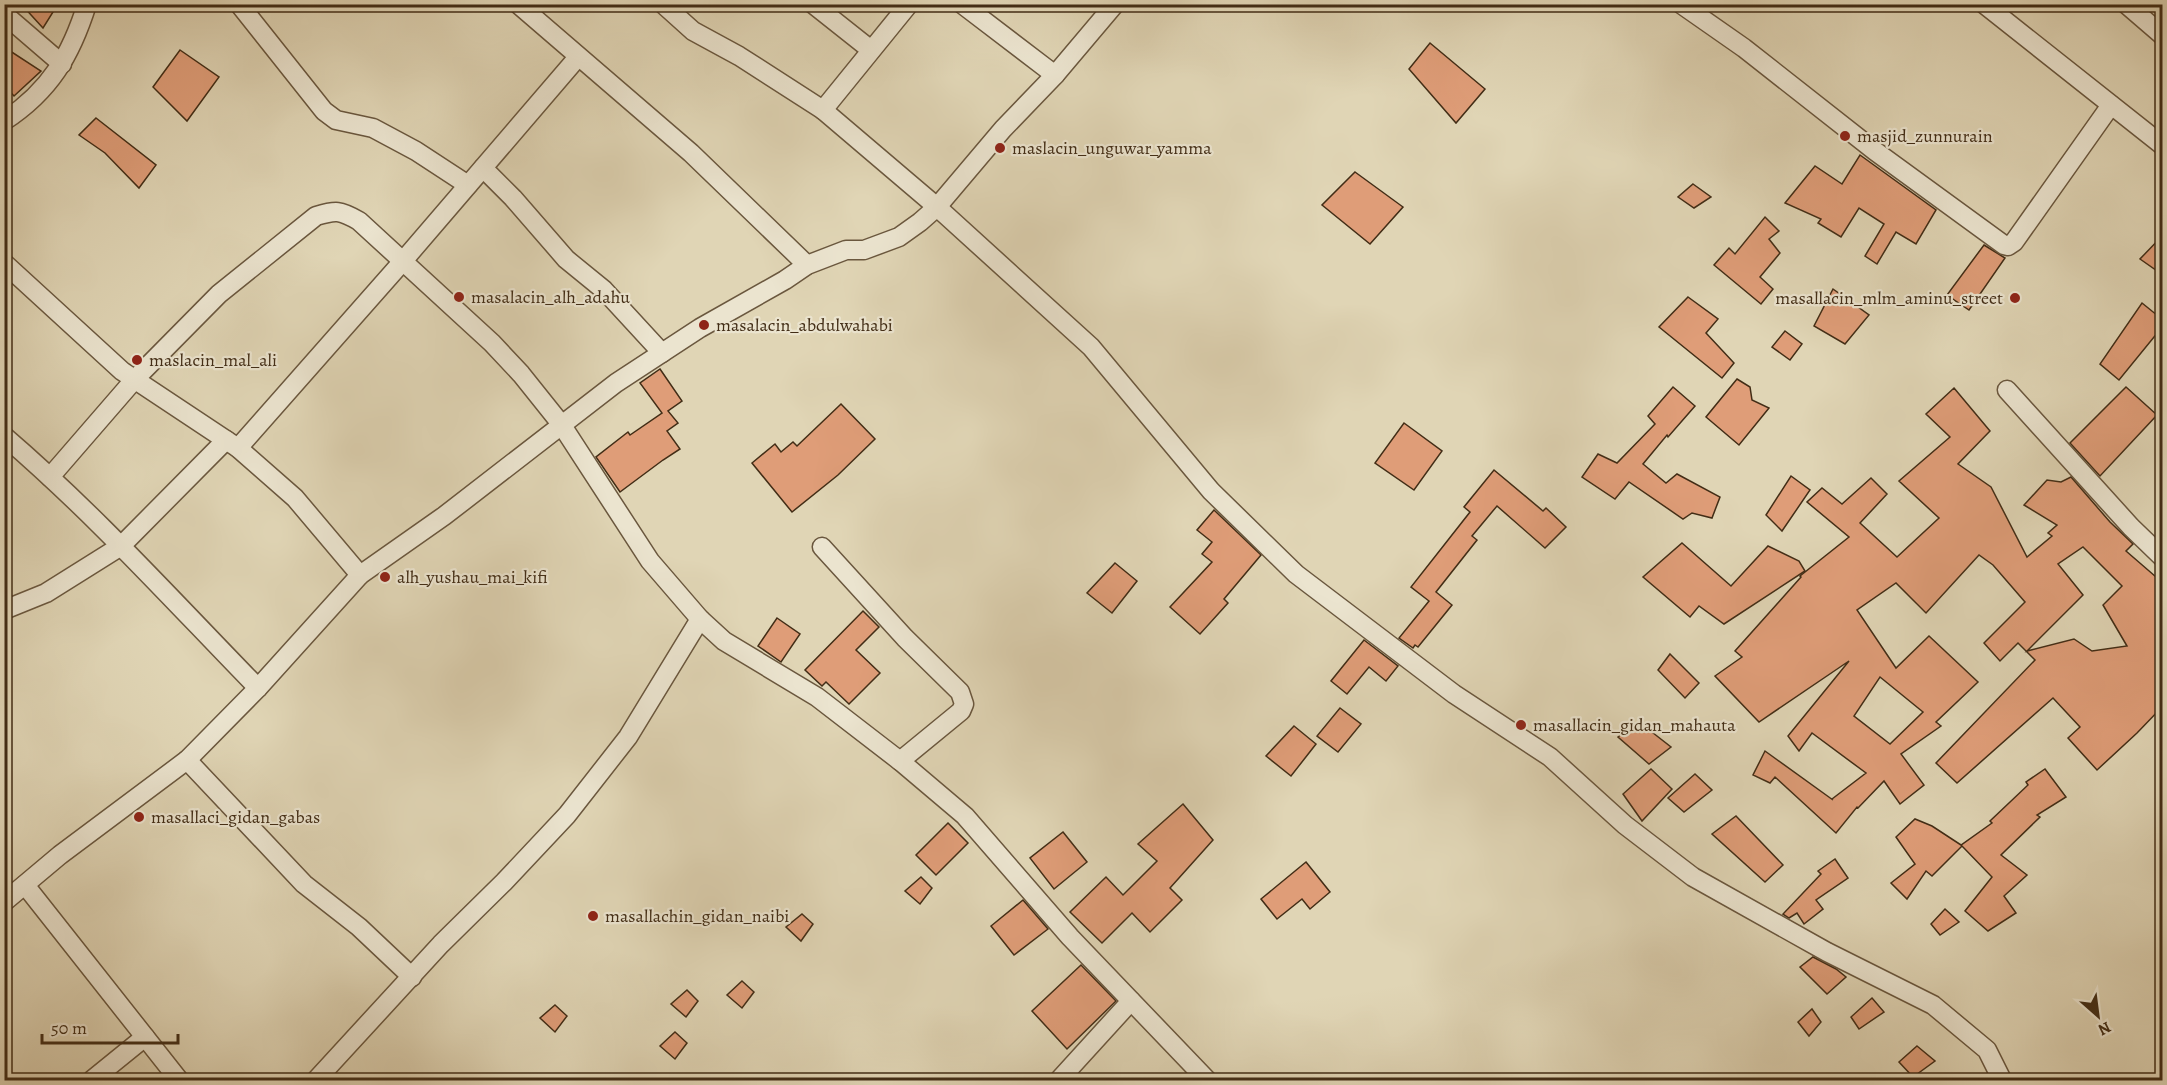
<svg xmlns="http://www.w3.org/2000/svg" width="2167" height="1085" viewBox="0 0 2167 1085" font-family="Alegreya,serif">
<style>
.building{fill:#df9d78;stroke:#422d16;stroke-width:1.5;fill-rule:evenodd}
.lines{fill:none;stroke-linecap:round;stroke-linejoin:round}
.street-casing{stroke:#6a573e;stroke-width:21}
.street{stroke:#ebe4cf;stroke-width:18}
.poi-dot{fill:#8f2418;stroke:#ebe4cf;stroke-width:2}
.labels{text-anchor:middle;dominant-baseline:central;stroke-width:4.5;stroke-linejoin:round;paint-order:stroke}
.poi-label{font-size:18px;fill:#422d16;stroke:#ebe4cf;text-anchor:start}
</style>
<rect width="100%" height="100%" fill="#e0d5b5"/>
<filter id="stains"><feTurbulence type="fractalNoise" baseFrequency=".00333" numOctaves="4"/><feColorMatrix values="0 0 0 0 .2 0 0 0 0 .09 0 0 0 0 .02 0 0 0 .5 -.17"/></filter>
<radialGradient id="worn" r=".72"><stop offset=".6" stop-color="#630" stop-opacity="0"/><stop offset="1" stop-color="#630" stop-opacity=".3"/></radialGradient>
<g class="building">
<path d="M 21,4 L 58,4 L 43,28 Z"/>
<path d="M 1430,43 L 1485,89 L 1456,123 L 1409,69 Z"/>
<path d="M 4,47 L 41,71 L 14,96 L 4,85 Z"/>
<path d="M 180,50 L 219,77 L 187,121 L 153,87 Z"/>
<path d="M 96,118 L 156,165 L 139,188 L 105,153 L 79,135 Z"/>
<path d="M 1860,155 L 1936,210 L 1916,244 L 1896,232 L 1877,264 L 1865,256 L 1884,224 L 1859,208 L 1841,237 L 1818,223 L 1821,219 L 1785,203 L 1815,166 L 1842,184 Z"/>
<path d="M 1355,172 L 1403,207 L 1370,244 L 1322,205 Z"/>
<path d="M 1693,184 L 1711,197 L 1694,208 L 1678,197 Z"/>
<path d="M 1765,217 L 1779,231 L 1769,239 L 1780,253 L 1760,277 L 1773,289 L 1761,304 L 1714,265 L 1729,248 L 1735,254 Z"/>
<path d="M 2163,235 L 2163,275 L 2140,259 Z"/>
<path d="M 1984,245 L 2005,258 L 1969,310 L 1947,295 Z"/>
<path d="M 1833,289 L 1869,315 L 1845,344 L 1814,326 Z"/>
<path d="M 1688,297 L 1718,319 L 1706,333 L 1734,363 L 1722,378 L 1659,327 Z"/>
<path d="M 2142,303 L 2163,320 L 2163,326 L 2119,380 L 2100,364 Z"/>
<path d="M 1785,331 L 1802,344 L 1790,360 L 1772,347 Z"/>
<path d="M 660,369 L 682,401 L 668,411 L 678,423 L 667,431 L 680,449 L 663,460 L 620,492 L 596,457 L 628,432 L 630,435 L 662,413 L 640,383 Z"/>
<path d="M 1737,379 L 1750,387 L 1752,400 L 1769,408 L 1739,445 L 1706,417 Z"/>
<path d="M 1673,387 L 1695,406 L 1668,437 L 1667,435 L 1643,464 L 1666,483 L 1677,474 L 1720,497 L 1712,518 L 1692,513 L 1683,519 L 1629,482 L 1615,499 L 1582,477 L 1598,454 L 1617,463 L 1655,424 L 1648,416 Z"/>
<path d="M 2126,387 L 2157,415 L 2100,476 L 2070,443 Z"/>
<path d="M 1954,388 L 1990,431 L 1958,464 L 1991,487 L 2027,557 L 2052,536 L 2048,533 L 2057,525 L 2024,505 L 2047,480 L 2061,482 L 2071,477 L 2110,522 L 2133,544 L 2126,551 L 2163,583 L 2163,706 L 2137,733 L 2097,770 L 2068,738 L 2080,727 L 2053,698 L 1957,783 L 1936,763 L 2035,660 L 2018,643 L 2000,661 L 1984,643 L 2025,602 L 1993,565 L 1979,555 L 1926,613 L 1896,583 L 1857,610 L 1896,668 L 1929,636 L 1978,682 L 1936,722 L 1941,726 L 1901,754 L 1924,785 L 1900,804 L 1884,781 L 1858,808 L 1857,807 L 1836,833 L 1775,777 L 1770,783 L 1753,775 L 1765,751 L 1833,800 L 1832,799 L 1866,773 L 1812,733 L 1799,751 L 1788,736 L 1849,661 L 1759,722 L 1715,676 L 1742,657 L 1735,651 L 1801,577 L 1800,576 L 1849,537 L 1807,502 L 1822,488 L 1842,504 L 1871,478 L 1887,494 L 1860,523 L 1897,557 L 1939,518 L 1899,481 L 1950,437 L 1926,414 ZM 2083,547 L 2122,586 L 2103,605 L 2127,646 L 2092,651 L 2074,639 L 2027,651 L 2083,595 L 2058,564 ZM 1880,677 L 1923,712 L 1890,744 L 1854,716 Z"/>
<path d="M 841,404 L 875,439 L 838,475 L 792,512 L 752,463 L 775,444 L 781,452 L 793,442 L 797,446 Z"/>
<path d="M 1404,423 L 1442,451 L 1414,490 L 1375,463 Z"/>
<path d="M 1494,470 L 1543,511 L 1546,508 L 1566,527 L 1545,548 L 1497,506 L 1472,536 L 1477,540 L 1436,592 L 1452,605 L 1418,647 L 1415,645 L 1413,648 L 1399,638 L 1429,601 L 1411,587 L 1470,512 L 1464,507 Z"/>
<path d="M 1791,476 L 1810,490 L 1782,531 L 1766,515 Z"/>
<path d="M 1214,510 L 1261,555 L 1224,599 L 1228,603 L 1200,634 L 1170,607 L 1212,562 L 1202,554 L 1212,542 L 1197,530 Z"/>
<path d="M 1682,543 L 1731,586 L 1768,546 L 1799,561 L 1805,571 L 1724,624 L 1699,606 L 1690,617 L 1643,577 Z"/>
<path d="M 1115,563 L 1137,581 L 1112,613 L 1087,593 Z"/>
<path d="M 863,611 L 879,627 L 856,650 L 880,673 L 849,704 L 826,682 L 822,686 L 805,670 Z"/>
<path d="M 777,618 L 800,634 L 781,662 L 758,646 Z"/>
<path d="M 1364,640 L 1398,666 L 1386,681 L 1369,667 L 1347,694 L 1331,681 Z"/>
<path d="M 1670,654 L 1699,683 L 1685,698 L 1658,670 Z"/>
<path d="M 1340,708 L 1361,724 L 1338,752 L 1317,736 Z"/>
<path d="M 1639,722 L 1671,747 L 1649,764 L 1618,737 Z"/>
<path d="M 1294,726 L 1316,744 L 1291,776 L 1266,756 Z"/>
<path d="M 1651,769 L 1672,789 L 1642,821 L 1623,794 Z"/>
<path d="M 2045,769 L 2066,797 L 2037,815 L 2040,817 L 2001,855 L 2027,875 L 2004,896 L 2016,913 L 1988,931 L 1965,911 L 1992,877 L 1962,846 L 1932,876 L 1926,871 L 1907,899 L 1891,883 L 1915,864 L 1896,837 L 1915,819 L 1932,826 L 1961,845 L 1992,823 L 1990,821 L 2028,785 L 2026,782 Z"/>
<path d="M 1695,774 L 1712,790 L 1684,812 L 1668,798 Z"/>
<path d="M 1183,804 L 1213,840 L 1170,888 L 1182,900 L 1150,932 L 1132,913 L 1102,943 L 1070,912 L 1106,877 L 1123,895 L 1157,861 L 1138,844 Z"/>
<path d="M 1736,816 L 1783,865 L 1765,882 L 1712,834 Z"/>
<path d="M 948,823 L 968,843 L 936,875 L 916,855 Z"/>
<path d="M 1063,832 L 1087,862 L 1054,889 L 1030,858 Z"/>
<path d="M 1835,859 L 1848,878 L 1816,900 L 1823,909 L 1804,924 L 1797,913 L 1789,918 L 1783,914 L 1821,874 L 1818,871 Z"/>
<path d="M 1306,862 L 1330,892 L 1310,909 L 1302,899 L 1277,919 L 1261,899 Z"/>
<path d="M 921,877 L 932,888 L 920,904 L 905,891 Z"/>
<path d="M 1023,900 L 1048,929 L 1014,955 L 991,926 Z"/>
<path d="M 1945,909 L 1959,922 L 1940,935 L 1931,924 Z"/>
<path d="M 802,914 L 813,924 L 801,941 L 786,927 Z"/>
<path d="M 1813,957 L 1836,969 L 1846,977 L 1827,994 L 1800,967 Z"/>
<path d="M 1081,965 L 1116,1001 L 1067,1049 L 1032,1011 Z"/>
<path d="M 742,981 L 754,992 L 742,1008 L 727,995 Z"/>
<path d="M 687,990 L 698,1001 L 686,1017 L 671,1004 Z"/>
<path d="M 1872,998 L 1884,1012 L 1859,1029 L 1851,1017 Z"/>
<path d="M 555,1005 L 567,1016 L 555,1032 L 540,1018 Z"/>
<path d="M 1812,1009 L 1821,1022 L 1809,1036 L 1798,1022 Z"/>
<path d="M 675,1032 L 687,1043 L 675,1059 L 660,1046 Z"/>
<path d="M 1917,1046 L 1935,1061 L 1913,1077 L 1899,1062 Z"/>
</g>
<g class="lines">
<defs>
<g id="street">
<path d="M 239,4 L 324,111 L 336,120 L 373,128 L 416,151 L 468,185"/>
<path d="M 518,4 L 691,153 L 807,265"/>
<path d="M 663,4 L 693,31 L 739,56 L 823,110 L 937,207 L 1091,347 L 1211,491 L 1296,574 L 1454,694 L 1550,757 L 1625,825 L 1693,877 L 1827,952 L 1933,1005 L 1987,1050 L 2002,1080"/>
<path d="M 813,4 L 871,50"/>
<path d="M 962,4 L 1055,75"/>
<path d="M 1681,4 L 1744,48 L 1875,151 L 2004,245 L 2008,246 L 2014,242 L 2111,105"/>
<path d="M 1984,4 L 2162,145"/>
<path d="M 2126,4 L 2162,35"/>
<path d="M 4,14 L 62,64"/>
<path d="M 823,110 L 909,4"/>
<path d="M 4,121 C 50,91 71,55 87,4"/>
<path d="M 483,168 L 513,198 L 566,259 L 604,290 L 662,353"/>
<path d="M 4,263 L 122,371 L 238,448 L 295,498 L 360,575"/>
<path d="M 2007,390 L 2131,527 L 2162,557"/>
<path d="M 4,436 C 95,514 175,603 258,688"/>
<path d="M 238,448 L 403,261 L 578,57"/>
<path d="M 50,477 L 134,380 L 219,294 L 316,216 C 336,210 340,210 359,221 L 492,343 L 521,374 L 561,424 L 650,561 L 700,619 L 724,641 L 817,697 L 900,761 L 965,816 L 1070,937 L 1207,1080"/>
<path d="M 822,547 L 905,638 L 960,692 L 964,704 L 961,711 L 900,761"/>
<path d="M 4,610 L 46,593 L 121,546 L 226,440"/>
<path d="M 187,760 L 304,884 L 359,927 L 412,977"/>
<path d="M 25,885 L 179,1080"/>
<path d="M 4,902 L 60,855 L 187,760 L 258,688 L 360,575 L 444,516 L 616,383 L 700,328 L 785,280 L 807,265 L 846,250 L 864,250 L 899,237 L 920,222 L 937,207 L 1003,129 L 1055,75 L 1115,4"/>
<path d="M 92,1080 L 145,1037"/>
<path d="M 316,1080 L 441,944 L 504,882 L 567,815 L 628,737 L 700,619"/>
<path d="M 1059,1080 L 1131,1001"/>
</g>
</defs>
<use href="#street" class="street-casing"/>
<use href="#street" class="street"/>
</g>
<g class="poi-dot">
<circle cx="1845" cy="136" r="6"/>
<circle cx="1000" cy="148" r="6"/>
<circle cx="459" cy="297" r="6"/>
<circle cx="2015" cy="298" r="6"/>
<circle cx="704" cy="325" r="6"/>
<circle cx="137" cy="360" r="6"/>
<circle cx="385" cy="577" r="6"/>
<circle cx="1521" cy="725" r="6"/>
<circle cx="139" cy="817" r="6"/>
<circle cx="593" cy="916" r="6"/>
</g>
<g class="labels">
<g class="poi-label">
<text x="1857" y="136">masjid_zunnurain</text>
<text x="1012" y="148">maslacin_unguwar_yamma</text>
<text x="471" y="297">masalacin_alh_adahu</text>
<text x="2003" y="298" text-anchor="end">masallacin_mlm_aminu_street</text>
<text x="716" y="325">masalacin_abdulwahabi</text>
<text x="149" y="360">maslacin_mal_ali</text>
<text x="397" y="577">alh_yushau_mai_kifi</text>
<text x="1533" y="725">masallacin_gidan_mahauta</text>
<text x="151" y="817">masallaci_gidan_gabas</text>
<text x="605" y="916">masallachin_gidan_naibi</text>
</g>
</g>
<rect width="2167" height="1085" fill="none" stroke="#e0d5b5" stroke-width="24"/>
<rect x="6" y="6" width="2155" height="1073" fill="none" stroke="#422d16" stroke-width="3"/>
<rect x="12" y="12" width="2143" height="1061" fill="none" stroke="#422d16" stroke-width="1.5"/>
<g transform="translate(2098 1016) rotate(152)" stroke="#ebe4cf" stroke-width="4.5" paint-order="stroke">
<path d="M0-4.5L10 22L0 15L-10 22Z" fill="#422d16"/>
<text y="-9" font-size="16" font-weight="bold" text-anchor="middle" fill="#422d16">N</text>
</g>
<path d="M42 1034v9h136v-9" fill="none" stroke="#422d16" stroke-width="3"/>
<text x="51" y="1034" font-size="18" fill="#422d16" stroke="#ebe4cf" stroke-width="4.5" paint-order="stroke">50 m</text>
<rect width="100%" height="100%" filter="url(#stains)"/>
<rect width="100%" height="100%" fill="url(#worn)"/>
</svg>
